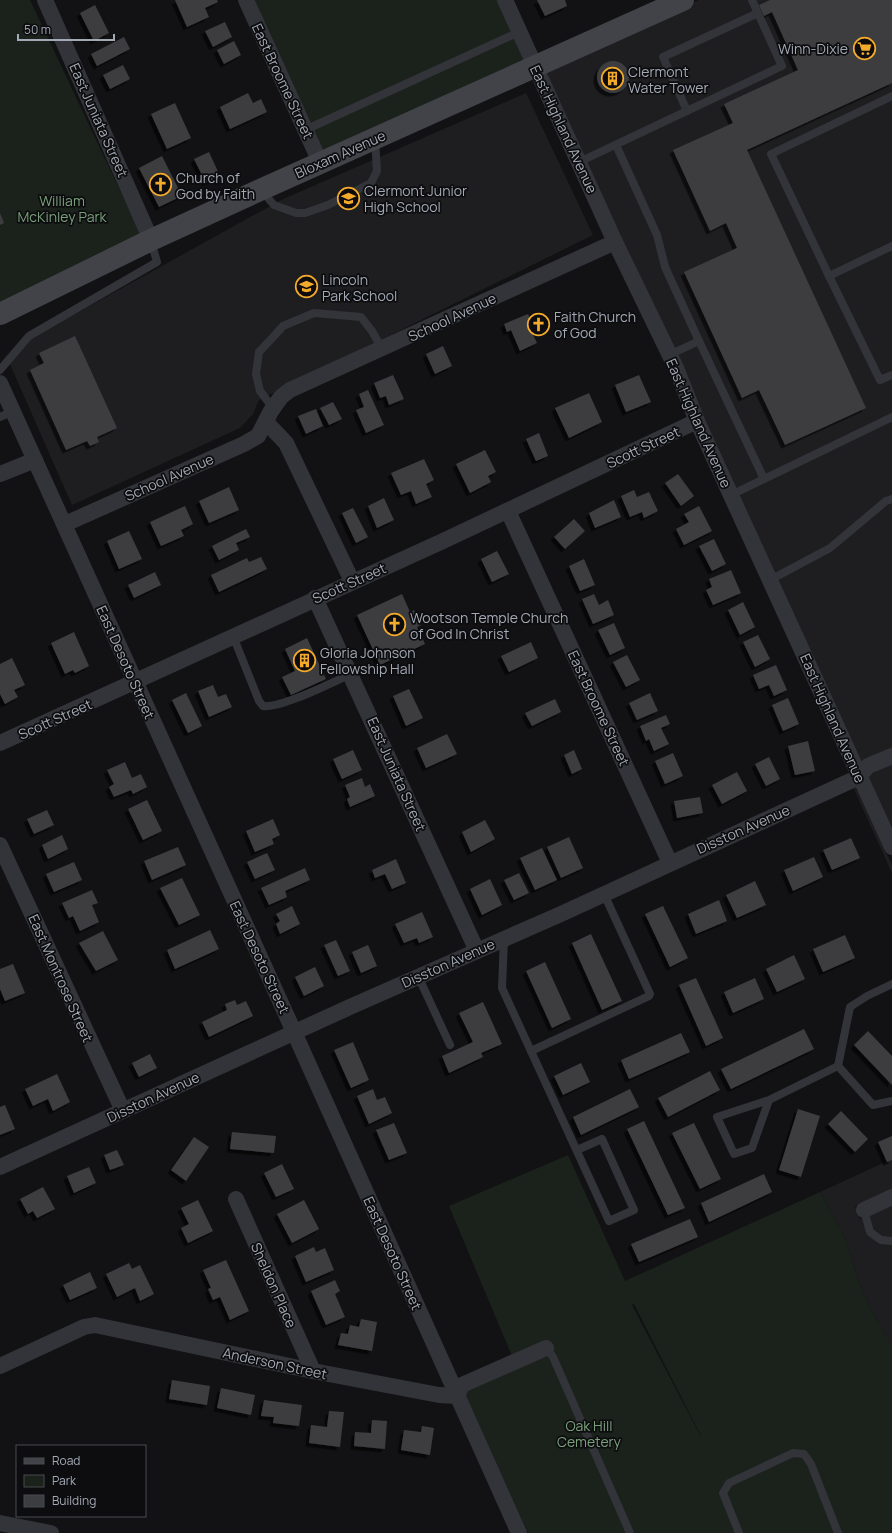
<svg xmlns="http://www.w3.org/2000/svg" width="892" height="1533" viewBox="0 0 892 1533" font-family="Manrope,sans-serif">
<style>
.built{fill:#1e1e21}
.green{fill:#1a221b;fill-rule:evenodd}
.building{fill:#3c3d41;filter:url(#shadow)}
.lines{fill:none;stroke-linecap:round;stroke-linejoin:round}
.lane{stroke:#333439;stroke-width:8}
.street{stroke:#333439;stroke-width:16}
.secondary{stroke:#414349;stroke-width:22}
.labels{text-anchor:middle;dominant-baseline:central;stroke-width:3.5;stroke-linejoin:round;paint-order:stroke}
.poi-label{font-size:14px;fill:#a3a9b5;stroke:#0d0d0f;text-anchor:start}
.street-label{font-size:14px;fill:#a3a9b5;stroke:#0d0d0f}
.park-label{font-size:14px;fill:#7aa07b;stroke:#0d0d0f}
</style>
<defs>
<filter id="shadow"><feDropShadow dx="-3.5" dy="3.5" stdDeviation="0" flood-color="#0009"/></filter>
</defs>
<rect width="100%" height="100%" fill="#121214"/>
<g class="built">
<path d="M 699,0 L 892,0 L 892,748 L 870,758 L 867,757 L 861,762 L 545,71 Z"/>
<path d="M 526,93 L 593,235 L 259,400 L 253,414 L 240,428 L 72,505 L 9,362 L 30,339 L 281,200 Z"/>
<path d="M 892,763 L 892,829 L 868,777 L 872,771 Z"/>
<path d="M 855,786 L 892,865 L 892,873 L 853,787 Z"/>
<path d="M 892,1159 L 892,1189 L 855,1207 L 860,1219 L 892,1204 L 892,1345 L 871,1310 L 859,1283 L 846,1240 L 820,1192 Z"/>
</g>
<g class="green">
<path d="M 0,0 L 30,0 L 142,237 L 0,307 Z"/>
<path d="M 254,0 L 497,0 L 526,65 L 324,153 Z"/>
<path d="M 568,1155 L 625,1281 L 820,1192 L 846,1240 L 859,1283 L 871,1310 L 892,1345 L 892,1533 L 528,1533 L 458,1380 L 512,1356 L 449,1206 ZM 634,1304 L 701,1436 L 701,1437 L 632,1305 Z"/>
</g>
<g class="building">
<path d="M 175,0 L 217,0 L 218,2 L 205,8 L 209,17 L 187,27 Z"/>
<path d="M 537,0 L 565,0 L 567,6 L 545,16 Z"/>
<path d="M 770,0 L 892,0 L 892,83 L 747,150 L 866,408 L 785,445 L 759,390 L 742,398 L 684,272 L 737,248 L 726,223 L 710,231 L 673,150 L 733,123 L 724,104 L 798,70 L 772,12 L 764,16 L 759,5 Z"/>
<path d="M 95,5 L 109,33 L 94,41 L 80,13 Z"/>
<path d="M 225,22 L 232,37 L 213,47 L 205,31 Z"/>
<path d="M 124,37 L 130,49 L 97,66 L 91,54 Z"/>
<path d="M 234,41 L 241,55 L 224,64 L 217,50 Z"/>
<circle cx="613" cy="77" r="16"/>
<path d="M 123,65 L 130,79 L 110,89 L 103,75 Z"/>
<path d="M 248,93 L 253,103 L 261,99 L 267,112 L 230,129 L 220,107 Z"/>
<path d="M 175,103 L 191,138 L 167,149 L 151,114 Z"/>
<path d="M 209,152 L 220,176 L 206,183 L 194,159 Z"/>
<path d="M 162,156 L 182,196 L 159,207 L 139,168 Z"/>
<path d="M 0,213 L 4,223 L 0,225 Z"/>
<path d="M 528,314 L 531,321 L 527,322 L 537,343 L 520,351 L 511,330 L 507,332 L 504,324 Z"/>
<path d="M 75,336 L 117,428 L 97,437 L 99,442 L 90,446 L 87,441 L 66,450 L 30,370 L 44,363 L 39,353 Z"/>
<path d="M 443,346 L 452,366 L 435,374 L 426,354 Z"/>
<path d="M 393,375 L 404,399 L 389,405 L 386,396 L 380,398 L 374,383 Z"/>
<path d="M 639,375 L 651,402 L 626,412 L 615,385 Z"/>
<path d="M 368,390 L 384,425 L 366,433 L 356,410 L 364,407 L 359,394 Z"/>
<path d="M 589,393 L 602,422 L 569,438 L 555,408 Z"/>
<path d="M 333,402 L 342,419 L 329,425 L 320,408 Z"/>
<path d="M 316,409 L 323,426 L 306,434 L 298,416 Z"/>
<path d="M 539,433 L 548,456 L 536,461 L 526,439 Z"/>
<path d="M 485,450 L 496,472 L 488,476 L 491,482 L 470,493 L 456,464 Z"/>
<path d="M 424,459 L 434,480 L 426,484 L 432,497 L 416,504 L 411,491 L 401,495 L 391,473 Z"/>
<path d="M 678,474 L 694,496 L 681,506 L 665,483 Z"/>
<path d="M 229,487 L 239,510 L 209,523 L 199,501 Z"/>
<path d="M 634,490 L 637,497 L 649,492 L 658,511 L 644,518 L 642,512 L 630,517 L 621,496 Z"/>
<path d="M 384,498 L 394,520 L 377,528 L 368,506 Z"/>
<path d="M 614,500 L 621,517 L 595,528 L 589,513 Z"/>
<path d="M 185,506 L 193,524 L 181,530 L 184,536 L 161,546 L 150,522 Z"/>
<path d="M 699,506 L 712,531 L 684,545 L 676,529 L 689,522 L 684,514 Z"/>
<path d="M 353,508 L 368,537 L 356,543 L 342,513 Z"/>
<path d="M 574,519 L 585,531 L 565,549 L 554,537 Z"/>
<path d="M 246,529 L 250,537 L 236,543 L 239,550 L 219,560 L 212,546 Z"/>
<path d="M 129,531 L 142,559 L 119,569 L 107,541 Z"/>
<path d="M 714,539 L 726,564 L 712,571 L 699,546 Z"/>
<path d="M 497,551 L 509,574 L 492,582 L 481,559 Z"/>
<path d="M 261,557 L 267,569 L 219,592 L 211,575 L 247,558 L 249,562 Z"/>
<path d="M 584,559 L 595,585 L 580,591 L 569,566 Z"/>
<path d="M 731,570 L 741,593 L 713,605 L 706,590 L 712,587 L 709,579 Z"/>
<path d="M 155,572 L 161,585 L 134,598 L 128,585 Z"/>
<path d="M 402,594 L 410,612 L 414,610 L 421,625 L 417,627 L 425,644 L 380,665 L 357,615 Z"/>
<path d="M 594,594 L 599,605 L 608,600 L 614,615 L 593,624 L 582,599 Z"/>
<path d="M 743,602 L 755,627 L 740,635 L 728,610 Z"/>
<path d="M 614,623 L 625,648 L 610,655 L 598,630 Z"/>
<path d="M 74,632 L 89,666 L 75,673 L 73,670 L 65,674 L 51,643 Z"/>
<path d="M 758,635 L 770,659 L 755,667 L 743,642 Z"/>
<path d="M 307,638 L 326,679 L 291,695 L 282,677 L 295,671 L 285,649 Z"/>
<path d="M 531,642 L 538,658 L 509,672 L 501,656 Z"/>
<path d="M 627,655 L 640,680 L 626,687 L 613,662 Z"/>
<path d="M 12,658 L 25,685 L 14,690 L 18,697 L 5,704 L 0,694 L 0,664 Z"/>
<path d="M 776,665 L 787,690 L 774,696 L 769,685 L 759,689 L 753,675 Z"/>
<path d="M 213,685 L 218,697 L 226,694 L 232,707 L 209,717 L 198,691 Z"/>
<path d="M 409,689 L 423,718 L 406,726 L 393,696 Z"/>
<path d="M 186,693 L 202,726 L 188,733 L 172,700 Z"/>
<path d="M 650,693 L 658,711 L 637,720 L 629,703 Z"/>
<path d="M 788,698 L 799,724 L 783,731 L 772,705 Z"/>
<path d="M 555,699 L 561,712 L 532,726 L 525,713 Z"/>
<path d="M 666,715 L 670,724 L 661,728 L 669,744 L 654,751 L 649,739 L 646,741 L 640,726 Z"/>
<path d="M 447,734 L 457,754 L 426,768 L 417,748 Z"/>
<path d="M 808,741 L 815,771 L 795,775 L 788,746 Z"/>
<path d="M 353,750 L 362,770 L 342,779 L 333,759 Z"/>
<path d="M 574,750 L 582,769 L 572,774 L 564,755 Z"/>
<path d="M 673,753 L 683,776 L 665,784 L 655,761 Z"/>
<path d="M 769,757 L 780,779 L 766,786 L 755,764 Z"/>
<path d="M 125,762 L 132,778 L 141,774 L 147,787 L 133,794 L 131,790 L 114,797 L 109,787 L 114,784 L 107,770 Z"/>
<path d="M 737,772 L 747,791 L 722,804 L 712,785 Z"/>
<path d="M 362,778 L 365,787 L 370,784 L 375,796 L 350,807 L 347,799 L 350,797 L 345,785 Z"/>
<path d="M 700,797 L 703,813 L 677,818 L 674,801 Z"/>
<path d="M 147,800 L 162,831 L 143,840 L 128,809 Z"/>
<path d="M 47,810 L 54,825 L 34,834 L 27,819 Z"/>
<path d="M 273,819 L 280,835 L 272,839 L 274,844 L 255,852 L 246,831 Z"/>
<path d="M 485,820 L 495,839 L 471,852 L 462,832 Z"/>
<path d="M 62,835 L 68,849 L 48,859 L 42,845 Z"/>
<path d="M 569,837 L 583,868 L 561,878 L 547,847 Z"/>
<path d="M 851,838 L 860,858 L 832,870 L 823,850 Z"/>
<path d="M 178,847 L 186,865 L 152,880 L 144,861 Z"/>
<path d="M 542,848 L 557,880 L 535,890 L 520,858 Z"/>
<path d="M 267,853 L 275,870 L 255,879 L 247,862 Z"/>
<path d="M 814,857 L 823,877 L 793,891 L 784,870 Z"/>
<path d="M 396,859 L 406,883 L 392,889 L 385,874 L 375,878 L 372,870 Z"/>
<path d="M 74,862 L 82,880 L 54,892 L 46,874 Z"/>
<path d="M 305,868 L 310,880 L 285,891 L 287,897 L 269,905 L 261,888 Z"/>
<path d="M 519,873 L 529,893 L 514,900 L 504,880 Z"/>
<path d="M 182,878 L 200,915 L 179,925 L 160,888 Z"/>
<path d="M 490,879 L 502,905 L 482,915 L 470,889 Z"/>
<path d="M 755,881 L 766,905 L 737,918 L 726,895 Z"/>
<path d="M 92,890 L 98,903 L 92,905 L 99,922 L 80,931 L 73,916 L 69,918 L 62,903 Z"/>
<path d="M 719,900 L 727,921 L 696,934 L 688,914 Z"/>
<path d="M 292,906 L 300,924 L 280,934 L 276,924 L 280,921 L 276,914 Z"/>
<path d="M 663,906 L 688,958 L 670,967 L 645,914 Z"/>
<path d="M 422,912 L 433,937 L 419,943 L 417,938 L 404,943 L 395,924 Z"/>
<path d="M 210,930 L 219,949 L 175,969 L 167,950 Z"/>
<path d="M 103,931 L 118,960 L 96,971 L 79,943 Z"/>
<path d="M 591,934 L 622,1001 L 602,1010 L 572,943 Z"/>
<path d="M 845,935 L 855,958 L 823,972 L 813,949 Z"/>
<path d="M 336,940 L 350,971 L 338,976 L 324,945 Z"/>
<path d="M 368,945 L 377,966 L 361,973 L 352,952 Z"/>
<path d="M 794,955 L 805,979 L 777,992 L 766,969 Z"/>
<path d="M 545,962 L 571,1019 L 552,1028 L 526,971 Z"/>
<path d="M 13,964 L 25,993 L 5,1001 L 0,989 L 0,969 Z"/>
<path d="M 315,967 L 324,986 L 304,996 L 295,977 Z"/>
<path d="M 696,978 L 723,1038 L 706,1046 L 679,985 Z"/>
<path d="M 755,978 L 764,999 L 733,1013 L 724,992 Z"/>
<path d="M 235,1000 L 237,1005 L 246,1001 L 253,1016 L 209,1037 L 202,1022 L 227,1010 L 225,1004 Z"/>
<path d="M 483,1002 L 502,1044 L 481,1053 L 483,1057 L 449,1073 L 442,1056 L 473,1042 L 459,1013 Z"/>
<path d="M 804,1029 L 814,1049 L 731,1089 L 721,1069 Z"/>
<path d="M 868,1031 L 892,1056 L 892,1085 L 854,1045 Z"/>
<path d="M 681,1033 L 690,1052 L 629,1079 L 621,1060 Z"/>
<path d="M 353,1042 L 369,1080 L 351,1088 L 334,1050 Z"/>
<path d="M 150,1054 L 157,1068 L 139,1077 L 132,1063 Z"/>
<path d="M 581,1063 L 590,1082 L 563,1095 L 554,1076 Z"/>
<path d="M 710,1071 L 720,1090 L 668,1117 L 658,1098 Z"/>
<path d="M 57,1074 L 70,1102 L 53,1111 L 48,1099 L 33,1106 L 25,1089 Z"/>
<path d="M 373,1089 L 377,1100 L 385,1097 L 392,1113 L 369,1124 L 357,1096 Z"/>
<path d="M 630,1089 L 639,1107 L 581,1135 L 573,1117 Z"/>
<path d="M 5,1105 L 15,1129 L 0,1135 L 0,1107 Z"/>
<path d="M 798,1109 L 820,1116 L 801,1177 L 779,1170 Z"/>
<path d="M 841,1111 L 868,1139 L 855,1152 L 828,1124 Z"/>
<path d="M 644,1121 L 685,1208 L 668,1215 L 627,1129 Z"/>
<path d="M 394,1123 L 407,1153 L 389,1160 L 376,1130 Z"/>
<path d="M 694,1123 L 721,1179 L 700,1189 L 672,1133 Z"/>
<path d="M 232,1132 L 276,1136 L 274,1153 L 230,1149 Z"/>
<path d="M 892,1136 L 892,1160 L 887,1162 L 878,1142 Z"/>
<path d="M 194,1137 L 209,1147 L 186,1181 L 171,1170 Z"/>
<path d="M 117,1150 L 124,1165 L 110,1170 L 104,1155 Z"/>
<path d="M 282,1164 L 294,1189 L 276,1197 L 264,1173 Z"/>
<path d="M 89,1167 L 96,1183 L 74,1193 L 67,1176 Z"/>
<path d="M 764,1174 L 772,1192 L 709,1222 L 701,1203 Z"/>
<path d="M 43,1187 L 55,1209 L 37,1218 L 33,1211 L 28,1214 L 20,1199 Z"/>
<path d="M 198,1200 L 213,1231 L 188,1243 L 181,1228 L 189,1224 L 181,1208 Z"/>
<path d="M 304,1200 L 319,1229 L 292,1243 L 277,1214 Z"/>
<path d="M 690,1219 L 698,1237 L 639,1262 L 631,1244 Z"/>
<path d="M 314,1247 L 316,1252 L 325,1248 L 334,1270 L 306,1282 L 295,1256 Z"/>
<path d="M 226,1260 L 249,1311 L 230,1320 L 220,1297 L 213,1300 L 208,1289 L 211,1288 L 203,1270 Z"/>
<path d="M 129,1263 L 132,1269 L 140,1265 L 154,1294 L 140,1301 L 135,1288 L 117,1297 L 106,1274 Z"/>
<path d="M 90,1272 L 97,1288 L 70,1300 L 63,1285 Z"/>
<path d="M 335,1280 L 340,1291 L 335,1294 L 345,1317 L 326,1325 L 311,1291 Z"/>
<path d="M 361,1319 L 377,1322 L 372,1351 L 338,1345 L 341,1333 L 348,1334 L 350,1325 L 359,1327 Z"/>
<path d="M 172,1380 L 210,1386 L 207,1405 L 169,1399 Z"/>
<path d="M 221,1388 L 255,1395 L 251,1415 L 217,1408 Z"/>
<path d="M 264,1400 L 302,1405 L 299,1426 L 273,1423 L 274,1417 L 261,1416 Z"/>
<path d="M 329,1411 L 344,1412 L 340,1447 L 309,1443 L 311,1425 L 327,1427 Z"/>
<path d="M 372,1420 L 387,1421 L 385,1449 L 354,1446 L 355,1432 L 371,1433 Z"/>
<path d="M 422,1426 L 434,1428 L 430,1455 L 401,1450 L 404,1430 L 421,1432 Z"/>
</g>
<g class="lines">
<g class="lane">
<path d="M 687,111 L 663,57 L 758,13"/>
<path d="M 305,130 L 519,32"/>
<path d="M 616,145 L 657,235 L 665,267 L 699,341 L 669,355"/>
<path d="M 579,162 L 782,66 L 752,0"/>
<path d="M 261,190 L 274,205 L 296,213 L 305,213 L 328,205 L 371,183 L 377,171 L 375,139"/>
<path d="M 892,246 L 829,276 L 880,380 L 892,375"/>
<path d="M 829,276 L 771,154 L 892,96"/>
<path d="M 699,341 L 764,479"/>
<path d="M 0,370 L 29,336 L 157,262 L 151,241"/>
<path d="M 273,408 L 260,391 L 256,374 L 259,352 L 275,335 L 283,326 L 314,313 L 361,317 L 372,331 L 382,349"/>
<path d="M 0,417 L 13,411"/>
<path d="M 731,495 L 892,417"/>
<path d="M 770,580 L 830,548 L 886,501 L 892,499"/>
<path d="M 233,636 L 259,701 L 263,706 C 280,709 333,682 351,674"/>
<path d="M 504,939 L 502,988 L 609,1221 L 634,1210 L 602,1139 L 577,1150"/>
<path d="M 418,976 L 450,1045"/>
<path d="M 892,984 L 867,996 L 850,1007 L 838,1066 L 873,1105 L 892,1101"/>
<path d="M 531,1051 L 649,996 L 650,994 L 604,894"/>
<path d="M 769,1100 L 752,1148 L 734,1154 L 717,1117 L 769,1100 L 838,1066"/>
<path d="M 864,1210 L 870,1232 L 881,1240 L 892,1241"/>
<path d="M 546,1348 L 553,1357 L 630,1533"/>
<path d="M 739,1533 L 723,1493 L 729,1483 L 793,1453 L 804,1454 L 811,1464 L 838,1533"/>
</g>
<g class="street">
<path d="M 45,0 L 151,240"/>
<path d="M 246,0 L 320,162"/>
<path d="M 505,0 L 615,242 L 676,368 L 697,421 L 892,847"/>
<path d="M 0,383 L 294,1032 L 519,1533"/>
<path d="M 266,422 L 286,443 L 352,581"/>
<path d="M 0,474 L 35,460"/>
<path d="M 508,511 L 670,863"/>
<path d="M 65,524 L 244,444 L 258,436 L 271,411 L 281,397 L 290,390 L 615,242"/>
<path d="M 315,598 L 477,951"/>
<path d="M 0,743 L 443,541 L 697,421"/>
<path d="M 0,845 L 123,1111"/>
<path d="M 0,1167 L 352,1006 L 561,914 L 859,777 L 868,766 L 892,756"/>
<path d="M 236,1199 L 313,1371"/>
<path d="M 864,1210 L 892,1197"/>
<path d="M 0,1366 L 84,1327 L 95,1325 L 313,1371 L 439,1395 L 457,1396 L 462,1385 L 546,1348"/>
<path d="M 0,1523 L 51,1533"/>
</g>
<path class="secondary" d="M 0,314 L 151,240 L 260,190 L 683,0"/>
</g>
<defs>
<symbol id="supermarket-ring" viewBox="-11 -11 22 22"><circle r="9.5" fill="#0d0d0f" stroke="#f4aa2a" stroke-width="1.5"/><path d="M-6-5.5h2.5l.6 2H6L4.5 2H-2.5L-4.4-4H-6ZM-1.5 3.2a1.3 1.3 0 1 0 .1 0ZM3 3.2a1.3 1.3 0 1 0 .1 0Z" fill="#f4aa2a"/></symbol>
<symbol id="building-ring" viewBox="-11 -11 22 22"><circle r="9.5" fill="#0d0d0f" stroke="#f4aa2a" stroke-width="1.5"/><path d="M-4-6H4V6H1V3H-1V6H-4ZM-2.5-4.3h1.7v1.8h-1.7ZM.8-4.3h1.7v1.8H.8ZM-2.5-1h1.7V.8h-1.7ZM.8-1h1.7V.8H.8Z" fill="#f4aa2a"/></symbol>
<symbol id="church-ring" viewBox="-11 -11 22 22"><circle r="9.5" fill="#0d0d0f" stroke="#f4aa2a" stroke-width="1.5"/><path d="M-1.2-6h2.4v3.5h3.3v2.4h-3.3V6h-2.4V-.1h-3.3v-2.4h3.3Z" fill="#f4aa2a"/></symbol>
<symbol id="school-ring" viewBox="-11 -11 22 22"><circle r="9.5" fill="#0d0d0f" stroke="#f4aa2a" stroke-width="1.5"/><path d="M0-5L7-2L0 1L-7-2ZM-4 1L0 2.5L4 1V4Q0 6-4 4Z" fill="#f4aa2a"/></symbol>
</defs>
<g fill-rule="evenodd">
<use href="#supermarket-ring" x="852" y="36" width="25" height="25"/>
<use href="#building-ring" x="600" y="66" width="25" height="25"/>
<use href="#church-ring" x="148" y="172" width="25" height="25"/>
<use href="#school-ring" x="336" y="186" width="25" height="25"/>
<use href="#school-ring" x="294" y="274" width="25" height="25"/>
<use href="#church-ring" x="526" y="312" width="25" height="25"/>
<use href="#church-ring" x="382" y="612" width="25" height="25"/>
<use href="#building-ring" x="292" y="648" width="25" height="25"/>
</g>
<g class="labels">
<g class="poi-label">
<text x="848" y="48" text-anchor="end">Winn-Dixie</text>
<text x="628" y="71">Clermont<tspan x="628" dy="16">Water Tower</tspan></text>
<text x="176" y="177">Church of<tspan x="176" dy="16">God by Faith</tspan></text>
<text x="364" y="190">Clermont Junior<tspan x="364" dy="16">High School</tspan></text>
<text x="322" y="279">Lincoln<tspan x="322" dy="16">Park School</tspan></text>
<text x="554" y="316">Faith Church<tspan x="554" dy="16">of God</tspan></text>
<text x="410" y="617">Wootson Temple Church<tspan x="410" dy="16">of God In Christ</tspan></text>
<text x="320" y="652">Gloria Johnson<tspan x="320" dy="16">Fellowship Hall</tspan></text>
</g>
<g class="street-label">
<text transform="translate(283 81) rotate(65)">East Broome Street</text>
<text transform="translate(99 120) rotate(66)">East Juniata Street</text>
<text transform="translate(564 129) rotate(65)">East Highland Avenue</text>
<text transform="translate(340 154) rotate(-24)">Bloxam Avenue</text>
<text transform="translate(452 317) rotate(-25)">School Avenue</text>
<text transform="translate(699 423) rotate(66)">East Highland Avenue</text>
<text transform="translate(643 447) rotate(-25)">Scott Street</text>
<text transform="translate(169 477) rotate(-24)">School Avenue</text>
<text transform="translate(349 583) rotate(-24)">Scott Street</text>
<text transform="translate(126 662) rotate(66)">East Desoto Street</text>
<text transform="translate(599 708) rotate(65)">East Broome Street</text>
<text transform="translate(833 718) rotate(66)">East Highland Avenue</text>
<text transform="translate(55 719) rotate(-24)">Scott Street</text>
<text transform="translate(397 774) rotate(66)">East Juniata Street</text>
<text transform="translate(743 829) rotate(-24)">Disston Avenue</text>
<text transform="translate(260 957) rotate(65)">East Desoto Street</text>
<text transform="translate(448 963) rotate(-24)">Disston Avenue</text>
<text transform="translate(61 978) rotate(66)">East Montrose Street</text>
<text transform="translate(153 1097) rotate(-25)">Disston Avenue</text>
<text transform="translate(393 1253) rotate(66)">East Desoto Street</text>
<text transform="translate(274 1285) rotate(66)">Sheldon Place</text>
<text transform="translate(275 1363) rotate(12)">Anderson Street</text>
</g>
<g class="park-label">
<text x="62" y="200">William<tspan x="62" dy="16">McKinley Park</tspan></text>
<text x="589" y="1425">Oak Hill<tspan x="589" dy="16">Cemetery</tspan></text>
</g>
</g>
<rect x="16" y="1445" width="130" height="72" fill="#0d0d0f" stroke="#494b51"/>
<rect x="24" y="1458" width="20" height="6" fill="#414349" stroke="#494b51"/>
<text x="52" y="1465" font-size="12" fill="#a3a9b5">Road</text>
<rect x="24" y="1475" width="20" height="12" fill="#1a221b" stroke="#494b51"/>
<text x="52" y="1485" font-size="12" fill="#a3a9b5">Park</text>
<rect x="24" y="1495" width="20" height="12" fill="#3c3d41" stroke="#494b51"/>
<text x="52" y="1505" font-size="12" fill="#a3a9b5">Building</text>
<path d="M18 34v6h96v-6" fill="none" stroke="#a3a9b5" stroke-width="2"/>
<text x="24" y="34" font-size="12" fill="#a3a9b5" stroke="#0d0d0f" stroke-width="3" paint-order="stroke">50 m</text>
</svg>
